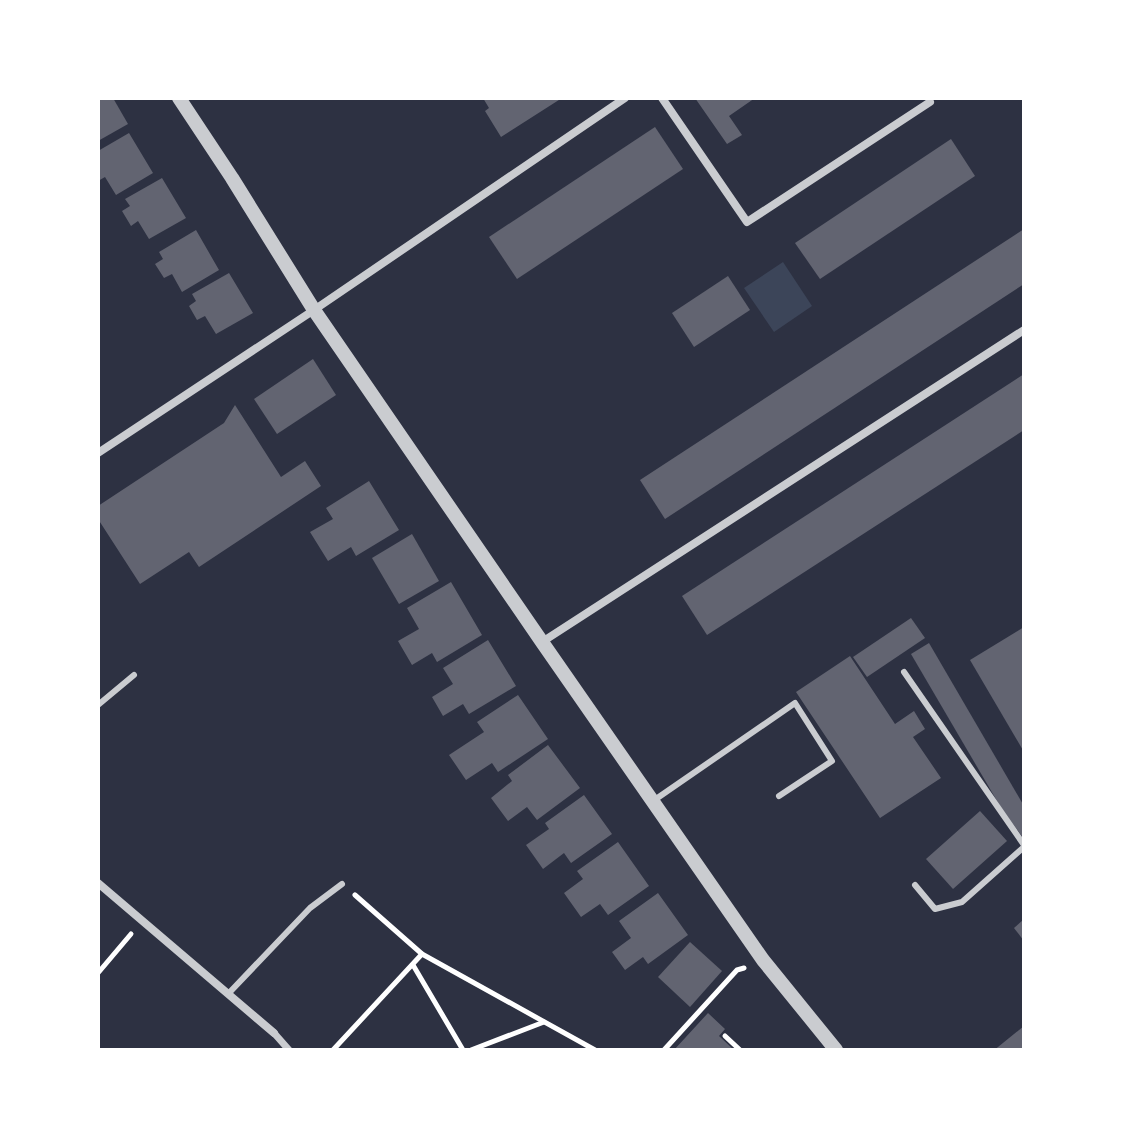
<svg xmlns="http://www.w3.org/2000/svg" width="1122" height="1148" viewBox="0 0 1122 1148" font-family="'Noto Sans',sans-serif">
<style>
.green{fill:#3c4559}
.building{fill:#626471}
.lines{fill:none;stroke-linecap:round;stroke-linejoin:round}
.path{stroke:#fff;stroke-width:5}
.service{stroke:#caccd0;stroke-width:6}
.pedestrian{stroke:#caccd0;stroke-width:7}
.minor{stroke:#caccd0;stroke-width:8}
.tertiary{stroke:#caccd0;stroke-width:14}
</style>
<rect width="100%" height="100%" fill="#2d3142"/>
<path class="green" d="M 783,262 L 812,306 L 774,332 L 744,288 Z"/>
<g class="building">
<path d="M 98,98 L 113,98 L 128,124 L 98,141 Z"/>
<path d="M 483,98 L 562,98 L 501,137 L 485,111 L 489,108 Z"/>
<path d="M 695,98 L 755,98 L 729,116 L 742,135 L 727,144 Z"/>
<path d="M 655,127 L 683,169 L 517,279 L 489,237 Z"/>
<path d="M 129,133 L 153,173 L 116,195 L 105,177 L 98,181 L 98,151 Z"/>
<path d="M 951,139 L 975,176 L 820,279 L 795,243 Z"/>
<path d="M 162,178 L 186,218 L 149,239 L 138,221 L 131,226 L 122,211 L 130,206 L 125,199 Z"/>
<path d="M 1024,229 L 1024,284 L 665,519 L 640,480 Z"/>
<path d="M 196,230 L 219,270 L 182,292 L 172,274 L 164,278 L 155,264 L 163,259 L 159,252 Z"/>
<path d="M 229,273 L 253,313 L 216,334 L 205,316 L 197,320 L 189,306 L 196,301 L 192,294 Z"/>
<path d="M 728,276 L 750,310 L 694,347 L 672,313 Z"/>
<path d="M 313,359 L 336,395 L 277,434 L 254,399 Z"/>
<path d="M 1024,374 L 1024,430 L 707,635 L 682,596 Z"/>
<path d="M 235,405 L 281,477 L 305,461 L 321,486 L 199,567 L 189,552 L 140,584 L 98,519 L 98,506 L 224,423 Z"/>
<path d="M 369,481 L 399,530 L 356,556 L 351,547 L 328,561 L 310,532 L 333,519 L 326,508 Z"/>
<path d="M 412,534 L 439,581 L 399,604 L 372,558 Z"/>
<path d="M 451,582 L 482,635 L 437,662 L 432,653 L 412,665 L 398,641 L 419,629 L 407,608 Z"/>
<path d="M 911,618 L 925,638 L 867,677 L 853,657 Z"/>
<path d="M 1024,627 L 1024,752 L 970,660 Z"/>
<path d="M 488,640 L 516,686 L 469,714 L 463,704 L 443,716 L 432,697 L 453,684 L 443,668 Z"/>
<path d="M 929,643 L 1024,806 L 1024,839 L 1000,806 L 911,654 Z"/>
<path d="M 850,656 L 895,724 L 914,711 L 925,729 L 913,737 L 941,778 L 880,818 L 796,692 Z"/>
<path d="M 518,695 L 548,739 L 498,772 L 492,763 L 466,780 L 449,755 L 484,732 L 477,722 Z"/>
<path d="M 548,745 L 580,788 L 537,820 L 527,807 L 508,821 L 491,798 L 512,781 L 508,775 Z"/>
<path d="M 584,795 L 612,834 L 571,863 L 564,853 L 543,869 L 526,845 L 549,829 L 545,823 Z"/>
<path d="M 980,811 L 1007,841 L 953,889 L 926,859 Z"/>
<path d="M 618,842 L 649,886 L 608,915 L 600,904 L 581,917 L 564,893 L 583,879 L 577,871 Z"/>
<path d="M 658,893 L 688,935 L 648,964 L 643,957 L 625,970 L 612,952 L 631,938 L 619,921 Z"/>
<path d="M 1024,919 L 1024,941 L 1014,928 Z"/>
<path d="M 690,942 L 722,971 L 690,1007 L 658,977 Z"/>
<path d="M 708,1013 L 725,1029 L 719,1036 L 734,1050 L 674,1050 Z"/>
<path d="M 1024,1026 L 1024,1050 L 994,1050 L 998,1047 Z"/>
</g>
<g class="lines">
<g class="path">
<path d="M 355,895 L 422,954 L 595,1050"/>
<path d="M 413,965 L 463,1050"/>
<path d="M 98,973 L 131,934"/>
<path d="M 725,1036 L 740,1050"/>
<path d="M 333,1050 L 422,954"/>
<path d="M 471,1050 L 544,1022"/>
<path d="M 664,1050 L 737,970 L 744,968"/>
</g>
<g class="service">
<path d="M 904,672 L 1024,845"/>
<path d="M 98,705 L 134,675"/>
<path d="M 653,801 L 795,703 L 832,761 L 779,796"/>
<path d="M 915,885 L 935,909 L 962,902 L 1024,847"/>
<path d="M 229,993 L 310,908 L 342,884"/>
</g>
<path class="pedestrian" d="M 274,1033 L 289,1050"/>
<g class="minor">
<path d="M 662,98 L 747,222 L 930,102"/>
<path d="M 98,453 L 314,310 L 625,98"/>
<path d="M 542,642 L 1024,330"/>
<path d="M 98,883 L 274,1033"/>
</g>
<path class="tertiary" d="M 179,98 L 232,178 L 314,310 L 542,642 L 763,960 L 836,1050"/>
</g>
<rect width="1122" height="1148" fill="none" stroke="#ffffff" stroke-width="200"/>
</svg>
